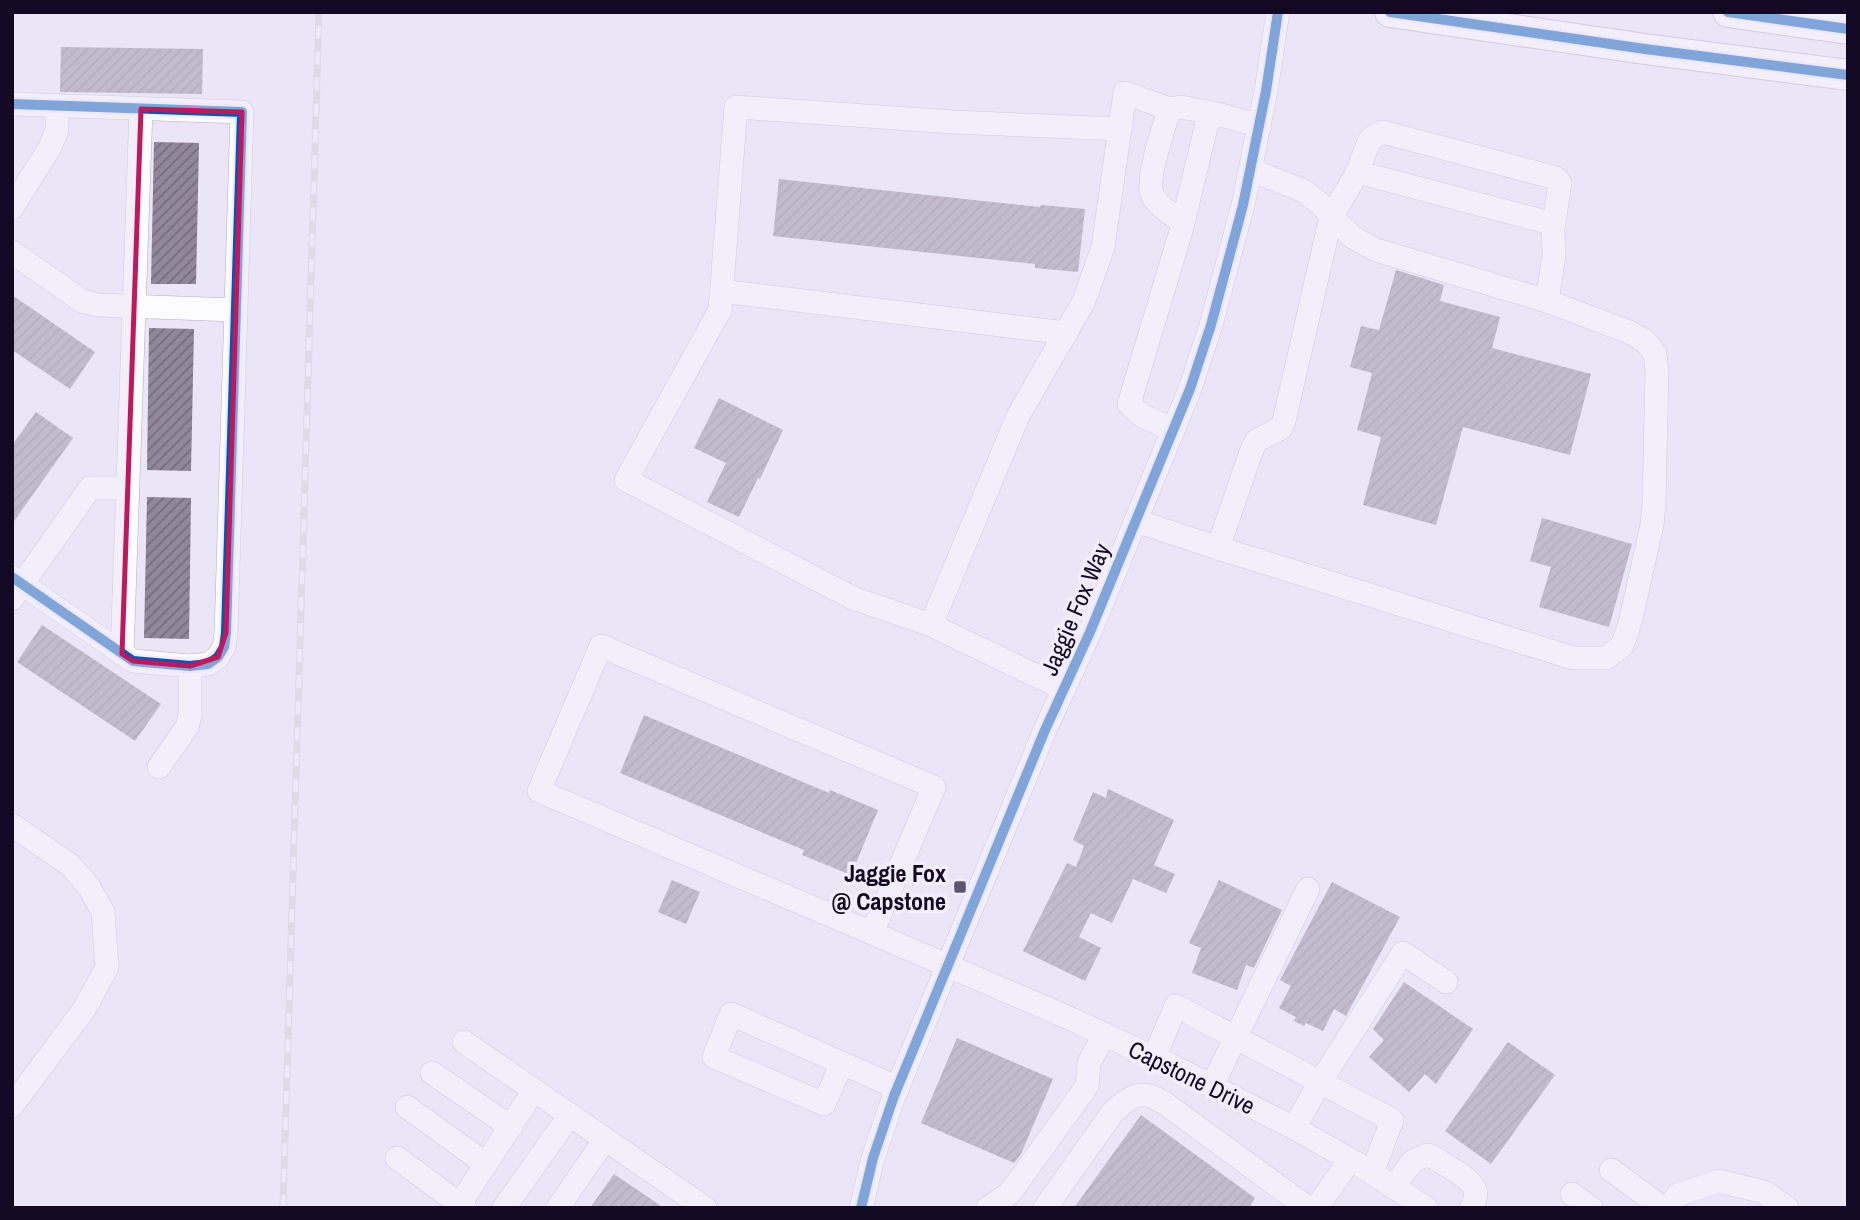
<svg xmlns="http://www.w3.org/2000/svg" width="1860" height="1220" viewBox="0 0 1860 1220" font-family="'Archivo Narrow',sans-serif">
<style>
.building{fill:url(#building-hatch)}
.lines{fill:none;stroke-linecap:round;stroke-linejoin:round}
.minor-casing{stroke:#b4adc3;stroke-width:24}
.major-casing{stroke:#b4adc3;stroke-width:32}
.minor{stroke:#fcfbfe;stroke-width:23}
.major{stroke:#fcfbfe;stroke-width:30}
.rail-casing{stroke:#d0cfd5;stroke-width:7}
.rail{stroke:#f2eefe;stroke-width:4.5;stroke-dasharray:13;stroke-linecap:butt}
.cycleway-casing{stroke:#f2eefe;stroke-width:15}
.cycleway{stroke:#0057b8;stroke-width:10}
.marked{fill:none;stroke:#c2185b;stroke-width:5;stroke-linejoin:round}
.poi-dot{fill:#5e566e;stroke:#f2eefe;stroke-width:2.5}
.labels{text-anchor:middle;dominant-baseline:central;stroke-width:7;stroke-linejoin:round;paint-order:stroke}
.street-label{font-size:24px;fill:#130924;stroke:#f2eefe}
.poi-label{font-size:24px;font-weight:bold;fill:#130924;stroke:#f2eefe;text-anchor:end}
</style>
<defs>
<pattern id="building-hatch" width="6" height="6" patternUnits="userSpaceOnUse" patternTransform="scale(1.75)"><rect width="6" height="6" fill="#91879a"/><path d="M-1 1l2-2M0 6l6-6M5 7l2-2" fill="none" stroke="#756d7d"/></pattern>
</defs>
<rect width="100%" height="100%" fill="#eae5f7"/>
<g class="building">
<path d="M 61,47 L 203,49 L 202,94 L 60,92 Z"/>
<path d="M 154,142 L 199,143 L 196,284 L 151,284 Z"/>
<path d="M 779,179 L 1040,207 L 1041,205 L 1085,209 L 1078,272 L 1035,268 L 1035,264 L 773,236 Z"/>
<path d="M 1396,270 L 1444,285 L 1440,301 L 1500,317 L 1492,348 L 1591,374 L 1570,455 L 1463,427 L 1436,525 L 1363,505 L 1381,437 L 1357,430 L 1372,373 L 1350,367 L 1361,326 L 1379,330 Z"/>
<path d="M 12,295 L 95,352 L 70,389 L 12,350 Z"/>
<path d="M 149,328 L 194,329 L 191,471 L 147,470 Z"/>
<path d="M 719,398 L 783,430 L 760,479 L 758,478 L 739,517 L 707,502 L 726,463 L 694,448 Z"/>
<path d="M 36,412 L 73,438 L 12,524 L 12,445 Z"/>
<path d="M 147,497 L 191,498 L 189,639 L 144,638 Z"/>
<path d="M 1542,518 L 1632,544 L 1609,627 L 1539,607 L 1551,567 L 1530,561 Z"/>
<path d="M 42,625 L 161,704 L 135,741 L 17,662 Z"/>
<path d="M 644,715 L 829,793 L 830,790 L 878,810 L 851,875 L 802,855 L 804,850 L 620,773 Z"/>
<path d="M 1108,789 L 1174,820 L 1154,865 L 1175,874 L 1166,893 L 1133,879 L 1112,923 L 1091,913 L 1079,937 L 1101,948 L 1085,981 L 1023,951 L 1067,863 L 1076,867 L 1084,846 L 1073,840 L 1093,792 L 1106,798 Z"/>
<path d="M 672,880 L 700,892 L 686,924 L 658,912 Z"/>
<path d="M 1219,880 L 1282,910 L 1254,968 L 1246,965 L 1237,990 L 1192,973 L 1201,948 L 1189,943 Z"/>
<path d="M 1332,882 L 1400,917 L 1346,1016 L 1334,1009 L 1323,1031 L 1306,1023 L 1304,1026 L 1294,1021 L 1296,1017 L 1279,1008 L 1291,986 L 1280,980 Z"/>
<path d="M 1404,982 L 1473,1029 L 1436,1084 L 1425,1074 L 1409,1092 L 1369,1057 L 1384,1040 L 1373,1029 Z"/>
<path d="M 957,1038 L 1053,1079 L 1021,1154 L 1014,1163 L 921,1123 Z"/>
<path d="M 1508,1042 L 1555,1075 L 1491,1164 L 1445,1131 Z"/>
<path d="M 1141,1115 L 1255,1198 L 1249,1208 L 1074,1208 Z"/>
<path d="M 614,1174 L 664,1208 L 590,1208 Z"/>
</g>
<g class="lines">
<defs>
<g id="minor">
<path d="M 12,104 L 242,112 L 226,633 L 224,647 L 218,657 L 208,664 L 190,666 L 133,661 L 12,577"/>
<path d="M 1357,172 L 1554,224"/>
<path d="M 12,208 L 50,147 L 57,130 L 57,106"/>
<path d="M 1183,222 C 1173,215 1154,205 1151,191 C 1148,175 1164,125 1170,109 L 1181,107 L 1221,115"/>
<path d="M 12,252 L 82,301 L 98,305 L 235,310"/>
<path d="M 722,291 L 1066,333"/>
<path d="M 1173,430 L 1141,415 L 1129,404 L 1181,231 L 1208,119 L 1221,115 L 1260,126"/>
<path d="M 1136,521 L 1218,548 L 1573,658 L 1606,658 L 1622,646 L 1630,623 L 1652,525 L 1654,504 L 1657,371 L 1655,354 L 1645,341 L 1629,332 L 1547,301 L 1376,250 L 1354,238 L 1331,217 L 1324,207 L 1304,191 L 1251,170"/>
<path d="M 1218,548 L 1251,452 L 1256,441 L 1281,428 L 1284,421 L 1331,217 L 1356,175 L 1370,139 L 1383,132 L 1556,178 L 1560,183 L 1553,229 L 1554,256 L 1547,301"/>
<path d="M 12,599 L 90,488 L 127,488"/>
<path d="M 931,625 L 853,598 L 626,480 L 720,310 L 736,107 L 953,122 L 1120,129"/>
<path d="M 601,646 L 934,787 L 872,933 L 539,791 Z"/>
<path d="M 122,654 L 141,109"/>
<path d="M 1064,689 L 931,625 L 1018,416 L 1084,301 L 1103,247 L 1125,93 L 1170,109"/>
<path d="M 159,767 L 187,727 L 190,715 L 190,666"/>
<path d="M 12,825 L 70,865 L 89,887 L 103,912 L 107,967 L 85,1008 L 12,1106"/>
<path d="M 872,933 L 1076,1021 L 1178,1069 L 1294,1128 L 1358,1164 L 1426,1208"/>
<path d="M 464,1042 L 705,1208"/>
<path d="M 1154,1058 L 1176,1006 L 1392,1120 L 1372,1173"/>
<path d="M 842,1063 L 824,1104 L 714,1057 L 731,1014 L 898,1088"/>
<path d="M 432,1073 L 511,1127"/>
<path d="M 1212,1086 L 1308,889"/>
<path d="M 407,1107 L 486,1164"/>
<path d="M 1294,1128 L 1320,1082 L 1403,953 L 1446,982"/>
<path d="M 397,1158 L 465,1208"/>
<path d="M 1611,1170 L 1663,1208"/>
<path d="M 1393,1187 L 1413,1161 L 1427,1155 L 1433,1157 C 1443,1164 1473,1179 1475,1190 C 1477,1196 1474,1203 1471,1208"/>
<path d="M 1572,1194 L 1591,1208"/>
<path d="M 460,1204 L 534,1090"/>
<path d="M 504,1208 L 570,1115"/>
<path d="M 558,1208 L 605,1139"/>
<path d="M 861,1208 L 873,1158 L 894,1096 L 1045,730 L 1090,632 L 1190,389 L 1211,325 L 1243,205 L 1266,91 L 1278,12"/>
<path d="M 988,1208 L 1010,1193 L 1087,1086 L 1089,1063 L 1104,1035"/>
<path d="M 1045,1208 L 1113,1112 C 1131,1095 1141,1089 1163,1102 L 1308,1208"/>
<path d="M 1316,1208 L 1350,1160"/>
<path d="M 1668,1208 L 1678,1195 L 1719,1181 L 1764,1192 L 1787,1208"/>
</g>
<g id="major">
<path d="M 1390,12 L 1645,49 L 1848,75"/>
<path d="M 1728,12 L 1848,29"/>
</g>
</defs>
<use href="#minor" class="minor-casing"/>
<use href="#major" class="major-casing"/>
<use href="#minor" class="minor"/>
<use href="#major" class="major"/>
<defs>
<path id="rail" d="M 283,1208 L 319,12"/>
</defs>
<use href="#rail" class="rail-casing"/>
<use href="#rail" class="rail"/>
<defs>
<g id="cycleway">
<path d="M 1390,12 L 1645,49 L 1848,75"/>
<path d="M 1728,12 L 1848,29"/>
<path d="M 12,104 L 242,112 L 226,633 L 224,647 L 218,657 L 208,664 L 190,666 L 133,661 L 12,577"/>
<path d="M 861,1208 L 873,1158 L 894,1096 L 1045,730 L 1090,632 L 1190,389 L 1211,325 L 1243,205 L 1266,91 L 1278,12"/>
</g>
</defs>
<use href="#cycleway" class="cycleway-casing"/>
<use href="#cycleway" class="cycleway"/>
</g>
<path d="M0 0H1860V1220H0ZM 141,109 L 242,112 L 226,633 L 218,657 L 190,666 L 133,661 L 122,654 Z" fill="#eae5f7" fill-opacity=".55" fill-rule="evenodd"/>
<path class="marked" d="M 141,109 L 242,112 L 226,633 L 218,657 L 190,666 L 133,661 L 122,654 Z"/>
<rect class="poi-dot" x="953" y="880" width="14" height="14" rx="3.5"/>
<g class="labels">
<g class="street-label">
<text transform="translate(1075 609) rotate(-67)">Jaggie Fox Way</text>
<text transform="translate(1192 1077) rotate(26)">Capstone Drive</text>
</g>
<g class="poi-label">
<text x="946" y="873">Jaggie Fox<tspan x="946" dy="28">@ Capstone</tspan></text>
</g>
</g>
<rect width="1860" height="1220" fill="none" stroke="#130924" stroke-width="28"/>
</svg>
